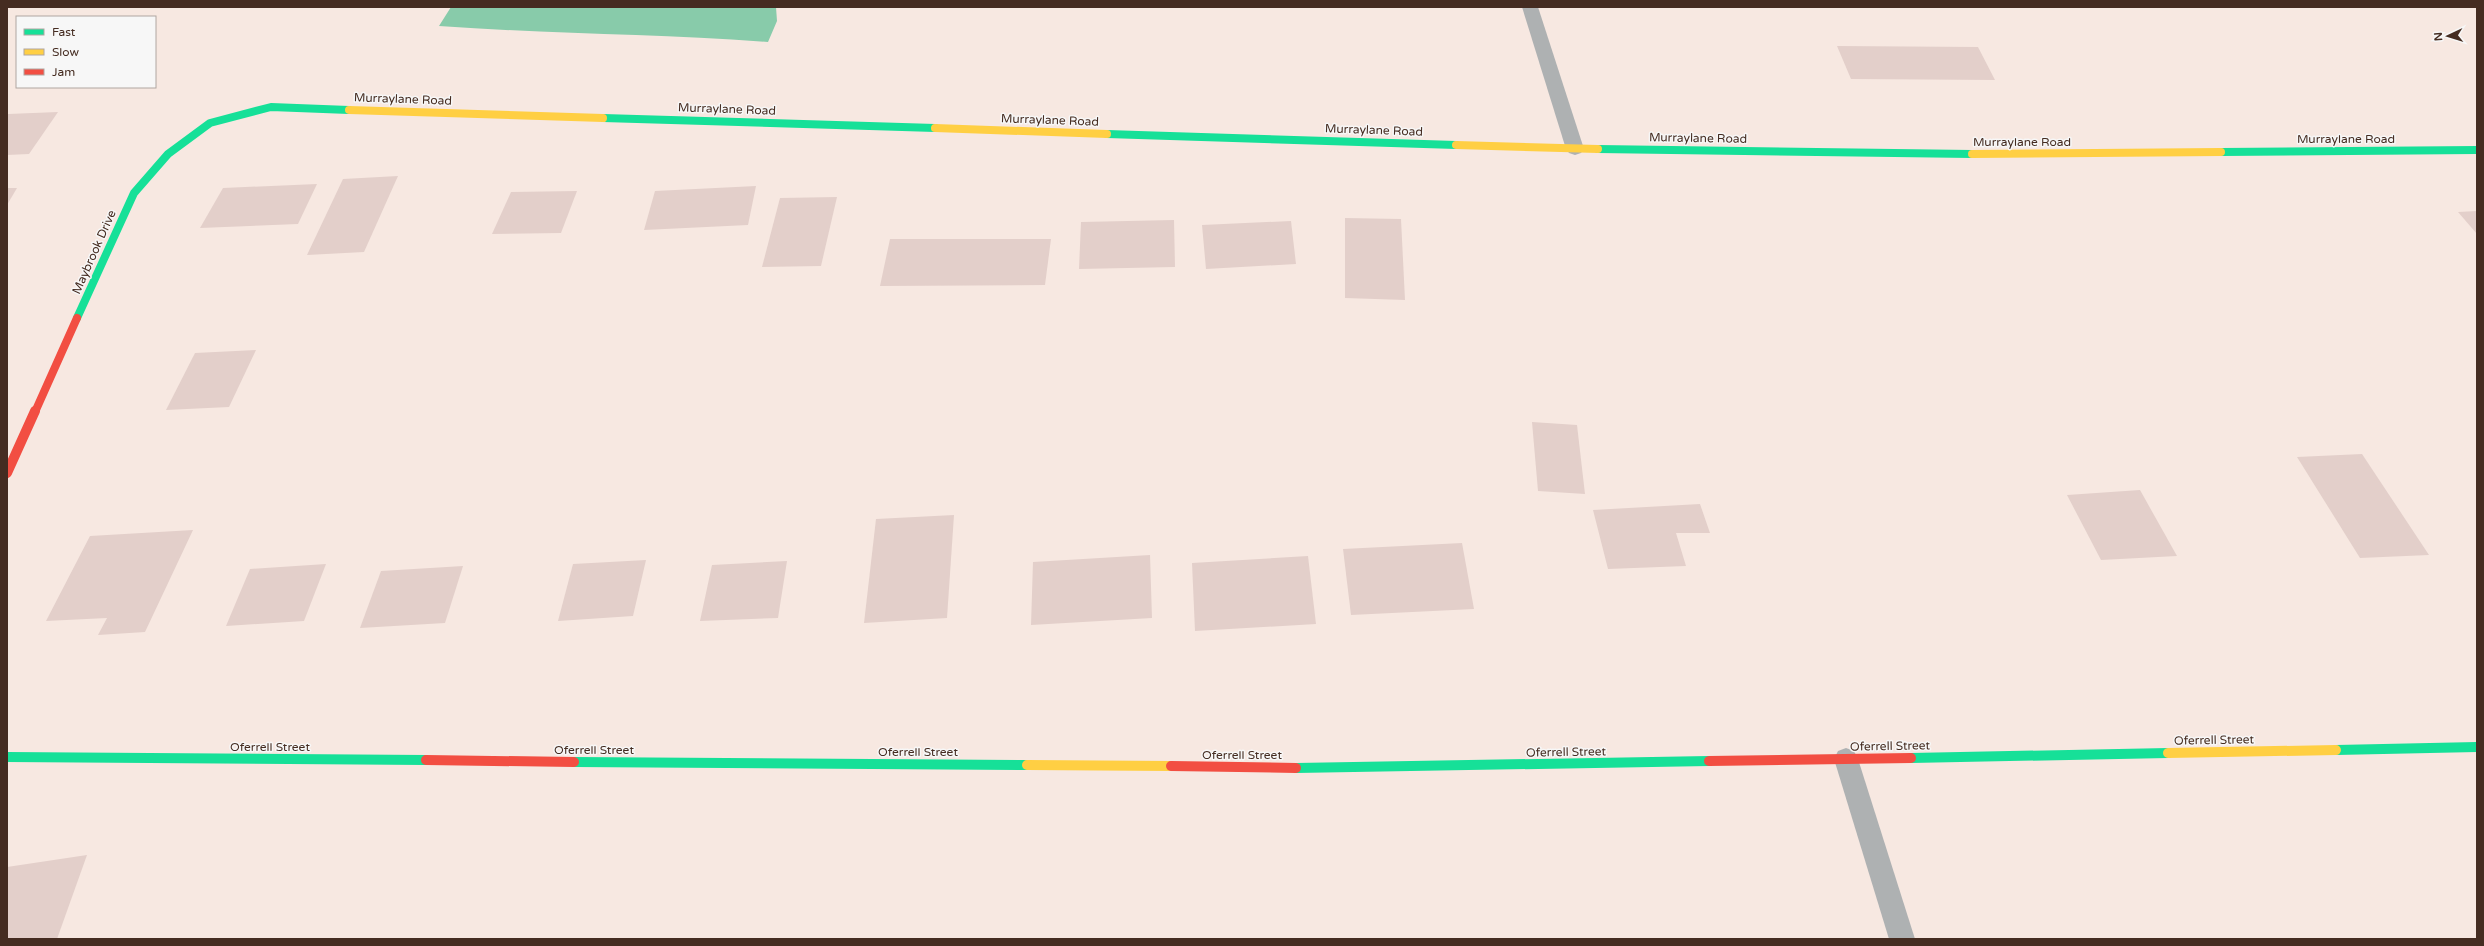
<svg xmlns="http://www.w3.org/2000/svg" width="2484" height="946" viewBox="0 0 2484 946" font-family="'Varela Round',sans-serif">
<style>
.water{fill:#88cbaa}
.building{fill:#e3cfca}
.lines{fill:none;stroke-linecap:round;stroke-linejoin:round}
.lane{fill:#aeb1b2;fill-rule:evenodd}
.street{fill:#aeb1b2;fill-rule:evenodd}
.fast-far1{stroke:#16e098;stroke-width:8}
.fast{stroke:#16e098;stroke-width:10}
.slow-far1{stroke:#ffcf43;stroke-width:8}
.slow{stroke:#ffcf43;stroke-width:10}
.jam-far1{stroke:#f24e42;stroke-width:8}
.jam{stroke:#f24e42;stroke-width:10}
.labels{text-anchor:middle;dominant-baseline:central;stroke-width:3;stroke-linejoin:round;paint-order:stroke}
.street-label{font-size:12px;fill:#452c21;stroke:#f7f7f7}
</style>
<rect width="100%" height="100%" fill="#f7e8e1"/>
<path class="water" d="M 451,7 L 776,7 L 777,21 L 768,42 C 658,34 549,34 439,26 Z"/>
<g class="building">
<path d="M 1837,46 L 1978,47 L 1995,80 L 1851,79 Z"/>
<path d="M 58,112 L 29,154 L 7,155 L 8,114 Z"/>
<path d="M 398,176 L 364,252 L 307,255 L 343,179 Z"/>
<path d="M 317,184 L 298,224 L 200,228 L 223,188 Z"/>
<path d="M 756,186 L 748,225 L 644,230 L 655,191 Z"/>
<path d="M 7,188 L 17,188 L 7,205 Z"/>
<path d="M 577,191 L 561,233 L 492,234 L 511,192 Z"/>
<path d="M 837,197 L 821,266 L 762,267 L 780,198 Z"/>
<path d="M 2477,211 L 2477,234 L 2458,212 Z"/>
<path d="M 1345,218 L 1401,219 L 1405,300 L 1345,298 Z"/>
<path d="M 1174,220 L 1175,267 L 1079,269 L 1081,222 Z"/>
<path d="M 1291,221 L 1296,264 L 1206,269 L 1202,225 Z"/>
<path d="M 890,239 L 1051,239 L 1045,285 L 880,286 Z"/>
<path d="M 256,350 L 229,407 L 166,410 L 195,353 Z"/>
<path d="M 1532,422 L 1577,425 L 1585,494 L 1538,491 Z"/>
<path d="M 2362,454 L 2429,555 L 2360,558 L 2297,457 Z"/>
<path d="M 2140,490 L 2177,556 L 2101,560 L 2067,495 Z"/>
<path d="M 1700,504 L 1710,533 L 1676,533 L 1686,566 L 1608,569 L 1593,510 Z"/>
<path d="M 954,515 L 947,618 L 864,623 L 876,519 Z"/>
<path d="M 193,530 L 145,632 L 98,635 L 107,618 L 46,621 L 90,536 Z"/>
<path d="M 1462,543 L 1474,609 L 1351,615 L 1343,549 Z"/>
<path d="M 1150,555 L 1152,618 L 1031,625 L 1033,562 Z"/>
<path d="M 1308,556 L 1316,624 L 1195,631 L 1192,563 Z"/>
<path d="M 646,560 L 633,616 L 558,621 L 573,564 Z"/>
<path d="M 787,561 L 778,618 L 700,621 L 712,565 Z"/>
<path d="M 326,564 L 304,621 L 226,626 L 250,569 Z"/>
<path d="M 463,566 L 445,623 L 360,628 L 381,571 Z"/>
<path d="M 87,855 L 57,939 L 7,939 L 7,867 Z"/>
</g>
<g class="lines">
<path class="lane" d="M 1846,748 L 1854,751 L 1858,759 L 1915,939 L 1889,939 L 1834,759 L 1838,751 Z"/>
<path class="street" d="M 1522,7 L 1538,7 L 1584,149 L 1581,153 L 1575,155 L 1569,153 L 1566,149 Z"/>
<g class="fast-far1">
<path d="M 603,118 L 935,128"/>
<path d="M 1107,134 L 1456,145"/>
<path d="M 1598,149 L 1972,154"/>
<path d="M 2221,152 L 2477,150"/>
<path d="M 77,318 L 134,193 L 168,154 L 210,123 L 271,107 L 349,110"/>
</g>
<g class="fast">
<path d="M 2336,750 L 2477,747"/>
<path d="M 7,757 L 426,760"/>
<path d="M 1911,758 L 2168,753"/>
<path d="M 574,762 L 1027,765"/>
<path d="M 1296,768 L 1709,761"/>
</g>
<g class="slow-far1">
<path d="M 349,110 L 603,118"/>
<path d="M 935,128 L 1107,134"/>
<path d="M 1456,145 L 1598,149"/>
<path d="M 1972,154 L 2221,152"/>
</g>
<g class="slow">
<path d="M 2168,753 L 2336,750"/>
<path d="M 1027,765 L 1171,766"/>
</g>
<path class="jam-far1" d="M 35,412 L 77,318"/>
<g class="jam">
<path d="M 7,473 L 35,411"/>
<path d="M 426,760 L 574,762"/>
<path d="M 1709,761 L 1911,758"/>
<path d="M 1171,766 L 1296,768"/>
</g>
</g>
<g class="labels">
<g class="street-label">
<text transform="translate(403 99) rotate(2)">Murraylane Road</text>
<text transform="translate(727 109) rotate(2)">Murraylane Road</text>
<text transform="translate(1050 120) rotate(2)">Murraylane Road</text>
<text transform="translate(1374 130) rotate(2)">Murraylane Road</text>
<text transform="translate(1698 138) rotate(1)">Murraylane Road</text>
<text x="2346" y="139">Murraylane Road</text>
<text x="2022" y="142">Murraylane Road</text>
<text transform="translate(94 252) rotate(-66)">Maybrook Drive</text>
<text transform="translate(2214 740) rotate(-1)">Oferrell Street</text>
<text transform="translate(1890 746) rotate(-1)">Oferrell Street</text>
<text x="270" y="747">Oferrell Street</text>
<text x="594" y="750">Oferrell Street</text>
<text x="918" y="752">Oferrell Street</text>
<text transform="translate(1566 752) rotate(-1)">Oferrell Street</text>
<text x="1242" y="755">Oferrell Street</text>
</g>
</g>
<rect width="2484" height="946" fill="none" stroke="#452c21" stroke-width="16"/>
<rect x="16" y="16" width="140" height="72" fill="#f7f7f7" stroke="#b0a6a1"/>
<rect x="24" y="29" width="20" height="6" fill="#16e098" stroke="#b0a6a1"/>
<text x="52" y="36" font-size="12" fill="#452c21">Fast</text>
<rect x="24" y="49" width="20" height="6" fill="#ffcf43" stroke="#b0a6a1"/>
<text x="52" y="56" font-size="12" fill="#452c21">Slow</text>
<rect x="24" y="69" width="20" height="6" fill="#f24e42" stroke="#b0a6a1"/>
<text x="52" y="76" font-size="12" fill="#452c21">Jam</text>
<g transform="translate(2448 36) rotate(266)" stroke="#f7f7f7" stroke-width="3" paint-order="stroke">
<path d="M0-3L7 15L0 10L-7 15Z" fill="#452c21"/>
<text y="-6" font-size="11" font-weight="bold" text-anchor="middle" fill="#452c21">N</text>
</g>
</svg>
